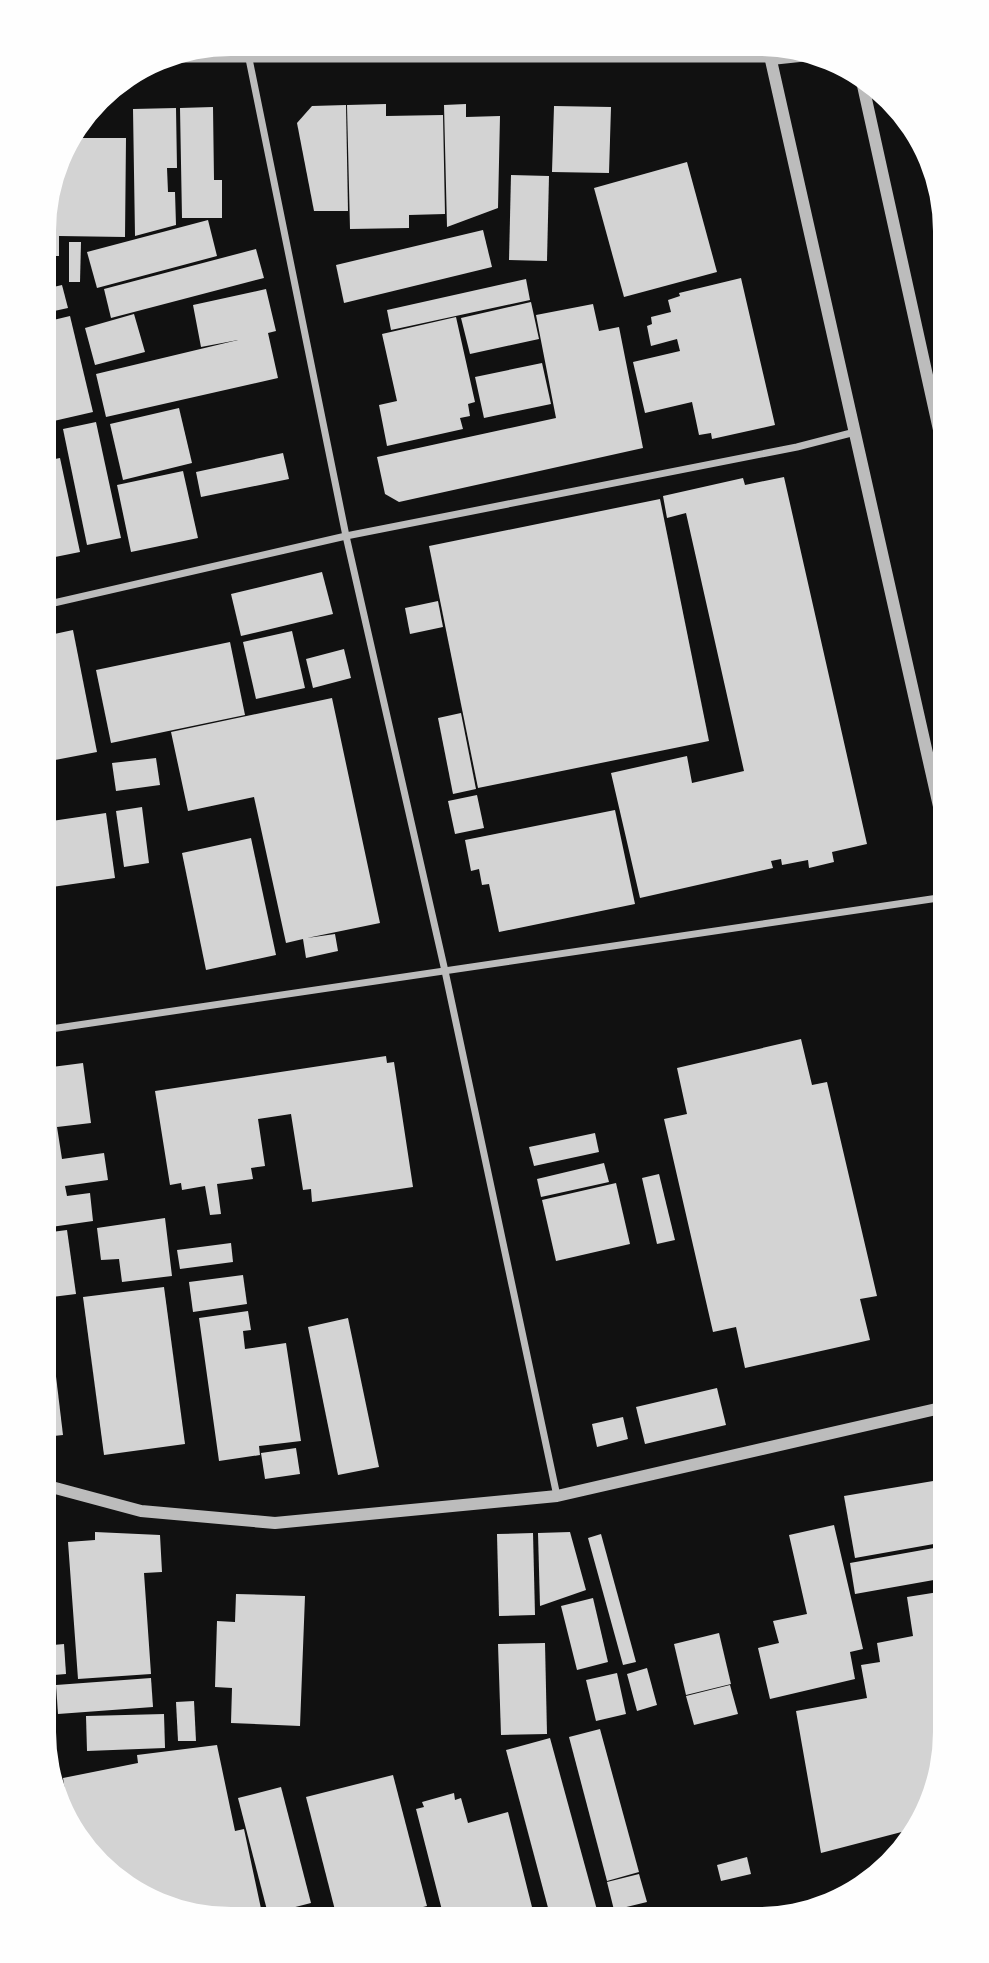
<svg xmlns="http://www.w3.org/2000/svg" width="989" height="1963" viewBox="0 0 989 1963" font-family="Inter,sans-serif">
<style>
.building{fill:#d3d3d3}
.lines{fill:none;stroke-linecap:round;stroke-linejoin:round}
.minor{stroke:#bcbcbc;stroke-width:7}
.tertiary{stroke:#bcbcbc;stroke-width:12}
</style>
<rect width="100%" height="100%" fill="#111"/>
<g class="building">
<path d="M 386,104 L 386,116 L 443,115 L 445,214 L 409,215 L 409,228 L 350,229 L 347,105 Z"/>
<path d="M 466,104 L 466,117 L 500,116 L 498,208 L 447,227 L 444,105 Z"/>
<path d="M 346,105 L 348,211 L 314,211 L 297,123 L 312,106 Z"/>
<path d="M 554,106 L 611,107 L 609,173 L 552,172 Z"/>
<path d="M 213,107 L 214,180 L 222,180 L 222,218 L 182,218 L 180,108 Z"/>
<path d="M 176,108 L 177,168 L 167,168 L 168,192 L 175,192 L 176,225 L 135,236 L 133,109 Z"/>
<path d="M 71,138 L 126,138 L 125,237 L 59,236 L 59,256 L 45,256 L 45,207 L 63,148 Z"/>
<path d="M 687,162 L 717,272 L 624,297 L 594,188 Z"/>
<path d="M 511,175 L 549,176 L 547,261 L 509,260 Z"/>
<path d="M 208,220 L 217,256 L 97,288 L 87,252 Z"/>
<path d="M 483,230 L 492,267 L 344,303 L 336,265 Z"/>
<path d="M 69,242 L 81,242 L 80,282 L 69,282 Z"/>
<path d="M 256,249 L 264,278 L 111,318 L 104,289 Z"/>
<path d="M 741,278 L 775,425 L 712,439 L 711,433 L 699,435 L 692,402 L 645,413 L 633,362 L 680,351 L 677,339 L 651,346 L 647,326 L 652,324 L 651,317 L 671,312 L 668,300 L 680,296 L 679,293 Z"/>
<path d="M 526,279 L 530,300 L 391,330 L 387,310 Z"/>
<path d="M 62,285 L 68,308 L 45,313 L 45,289 Z"/>
<path d="M 266,289 L 276,331 L 268,333 L 278,378 L 106,417 L 96,374 L 238,340 L 201,347 L 193,305 Z"/>
<path d="M 531,302 L 539,339 L 470,354 L 461,318 Z"/>
<path d="M 593,304 L 599,331 L 619,327 L 643,448 L 399,502 L 385,494 L 377,457 L 556,418 L 536,315 Z"/>
<path d="M 134,314 L 145,352 L 95,365 L 85,328 Z"/>
<path d="M 70,316 L 93,412 L 45,423 L 45,322 Z"/>
<path d="M 456,317 L 475,402 L 468,404 L 470,416 L 460,418 L 463,429 L 387,446 L 379,405 L 397,401 L 382,334 Z"/>
<path d="M 542,363 L 551,404 L 484,418 L 475,377 Z"/>
<path d="M 179,408 L 192,463 L 123,480 L 110,424 Z"/>
<path d="M 96,422 L 121,538 L 87,545 L 63,429 Z"/>
<path d="M 283,453 L 289,479 L 201,497 L 196,472 Z"/>
<path d="M 60,458 L 80,552 L 45,559 L 45,461 Z"/>
<path d="M 183,471 L 198,538 L 131,552 L 117,485 Z"/>
<path d="M 784,477 L 867,844 L 832,852 L 834,862 L 809,868 L 808,860 L 782,865 L 781,859 L 771,861 L 773,868 L 640,898 L 611,773 L 687,756 L 692,783 L 744,771 L 686,513 L 667,518 L 663,496 L 743,478 L 745,485 Z"/>
<path d="M 660,499 L 709,741 L 478,788 L 429,546 Z"/>
<path d="M 322,572 L 333,614 L 241,636 L 231,594 Z"/>
<path d="M 438,601 L 443,627 L 410,634 L 405,608 Z"/>
<path d="M 73,630 L 97,752 L 55,760 L 45,710 L 45,636 Z"/>
<path d="M 292,631 L 305,688 L 256,699 L 243,642 Z"/>
<path d="M 230,642 L 245,715 L 111,743 L 96,670 Z"/>
<path d="M 344,649 L 351,678 L 313,688 L 306,659 Z"/>
<path d="M 332,698 L 380,923 L 307,938 L 335,934 L 338,951 L 306,958 L 303,939 L 286,943 L 254,797 L 188,811 L 171,732 Z"/>
<path d="M 461,713 L 476,789 L 453,794 L 438,718 Z"/>
<path d="M 156,758 L 160,785 L 116,791 L 112,763 Z"/>
<path d="M 45,781 L 51,807 L 45,808 Z"/>
<path d="M 477,795 L 484,828 L 455,834 L 448,801 Z"/>
<path d="M 142,807 L 149,863 L 124,867 L 116,811 Z"/>
<path d="M 615,810 L 635,904 L 499,932 L 489,884 L 482,885 L 479,869 L 471,871 L 465,840 Z"/>
<path d="M 106,813 L 115,878 L 45,888 L 45,822 Z"/>
<path d="M 251,838 L 276,955 L 206,970 L 182,853 Z"/>
<path d="M 801,1039 L 812,1085 L 827,1082 L 877,1296 L 860,1299 L 870,1340 L 745,1368 L 736,1327 L 713,1332 L 664,1119 L 687,1114 L 677,1068 Z"/>
<path d="M 386,1056 L 387,1063 L 394,1062 L 413,1187 L 312,1202 L 311,1189 L 303,1190 L 291,1114 L 258,1119 L 265,1166 L 251,1168 L 253,1179 L 217,1184 L 221,1214 L 210,1215 L 205,1186 L 182,1190 L 181,1183 L 170,1185 L 155,1091 Z"/>
<path d="M 83,1063 L 91,1123 L 57,1127 L 62,1159 L 104,1153 L 108,1180 L 65,1186 L 67,1196 L 90,1193 L 93,1221 L 44,1228 L 44,1068 Z"/>
<path d="M 595,1133 L 599,1152 L 534,1166 L 529,1147 Z"/>
<path d="M 604,1163 L 609,1182 L 541,1197 L 537,1179 Z"/>
<path d="M 659,1174 L 675,1240 L 657,1244 L 642,1178 Z"/>
<path d="M 616,1183 L 630,1244 L 556,1261 L 542,1200 Z"/>
<path d="M 165,1218 L 172,1276 L 122,1282 L 119,1259 L 101,1260 L 97,1228 Z"/>
<path d="M 67,1230 L 76,1294 L 44,1298 L 44,1233 Z"/>
<path d="M 231,1243 L 233,1262 L 180,1269 L 177,1250 Z"/>
<path d="M 243,1275 L 247,1304 L 193,1312 L 189,1282 Z"/>
<path d="M 164,1287 L 185,1444 L 104,1455 L 83,1297 Z"/>
<path d="M 248,1311 L 251,1330 L 243,1331 L 245,1349 L 286,1343 L 301,1441 L 259,1446 L 260,1455 L 219,1461 L 199,1318 Z"/>
<path d="M 348,1318 L 379,1467 L 338,1475 L 308,1327 Z"/>
<path d="M 50,1326 L 63,1435 L 44,1437 L 44,1327 Z"/>
<path d="M 717,1388 L 726,1425 L 645,1444 L 636,1407 Z"/>
<path d="M 623,1417 L 628,1439 L 597,1447 L 592,1424 Z"/>
<path d="M 296,1448 L 300,1474 L 265,1479 L 261,1453 Z"/>
<path d="M 945,1479 L 945,1542 L 855,1558 L 844,1496 Z"/>
<path d="M 834,1525 L 863,1649 L 850,1652 L 855,1679 L 770,1699 L 758,1648 L 779,1643 L 773,1621 L 807,1614 L 789,1535 Z"/>
<path d="M 95,1532 L 160,1535 L 162,1572 L 144,1573 L 151,1674 L 78,1679 L 68,1542 L 95,1540 Z"/>
<path d="M 570,1532 L 586,1590 L 540,1606 L 538,1533 Z"/>
<path d="M 533,1533 L 535,1615 L 499,1616 L 497,1534 Z"/>
<path d="M 601,1534 L 636,1662 L 623,1665 L 588,1538 Z"/>
<path d="M 945,1546 L 945,1578 L 855,1594 L 850,1563 Z"/>
<path d="M 945,1591 L 945,1744 L 913,1829 L 821,1853 L 796,1711 L 867,1698 L 861,1665 L 880,1662 L 877,1643 L 913,1636 L 907,1597 Z"/>
<path d="M 236,1594 L 305,1596 L 300,1726 L 231,1723 L 232,1688 L 215,1687 L 217,1621 L 235,1622 Z"/>
<path d="M 593,1598 L 608,1662 L 577,1670 L 561,1606 Z"/>
<path d="M 719,1633 L 731,1684 L 686,1695 L 674,1644 Z"/>
<path d="M 545,1643 L 547,1734 L 501,1735 L 498,1644 Z"/>
<path d="M 64,1644 L 66,1674 L 54,1675 L 53,1645 Z"/>
<path d="M 647,1668 L 657,1705 L 637,1711 L 627,1674 Z"/>
<path d="M 617,1673 L 626,1714 L 596,1721 L 586,1680 Z"/>
<path d="M 151,1678 L 153,1707 L 58,1714 L 56,1685 Z"/>
<path d="M 730,1685 L 738,1714 L 694,1725 L 686,1696 Z"/>
<path d="M 194,1701 L 196,1741 L 178,1741 L 176,1702 Z"/>
<path d="M 164,1714 L 165,1748 L 87,1751 L 86,1716 Z"/>
<path d="M 600,1729 L 639,1872 L 607,1881 L 569,1737 Z"/>
<path d="M 550,1738 L 597,1910 L 567,1919 L 551,1919 L 506,1750 Z"/>
<path d="M 217,1745 L 235,1831 L 244,1829 L 263,1918 L 207,1918 L 108,1873 L 69,1815 L 63,1778 L 138,1763 L 137,1755 Z"/>
<path d="M 393,1775 L 427,1906 L 380,1918 L 337,1918 L 306,1797 Z"/>
<path d="M 281,1787 L 311,1903 L 268,1914 L 238,1798 Z"/>
<path d="M 454,1793 L 455,1800 L 461,1798 L 468,1823 L 508,1812 L 534,1915 L 521,1919 L 444,1918 L 416,1809 L 424,1807 L 422,1802 Z"/>
<path d="M 747,1857 L 751,1874 L 721,1881 L 717,1865 Z"/>
<path d="M 639,1874 L 647,1902 L 614,1910 L 607,1882 Z"/>
</g>
<g class="lines">
<g class="minor">
<path d="M 246,44 L 346,536 L 445,971 L 557,1496"/>
<path d="M 159,59 L 771,59"/>
<path d="M 45,605 L 346,536 L 797,447 L 855,432"/>
<path d="M 44,1030 L 945,897"/>
</g>
<g class="tertiary">
<path d="M 768,47 L 945,833"/>
<path d="M 771,59 L 809,55"/>
<path d="M 862,81 L 945,457"/>
<path d="M 44,1485 L 141,1511 L 275,1523 L 557,1496 L 945,1407"/>
</g>
</g>
<path d="M0 0H989V1963H0ZM231 56H758A175 175 0 0 1 933 231V1732A175 175 0 0 1 758 1907H231A175 175 0 0 1 56 1732V231A175 175 0 0 1 231 56Z" fill="#fefefe" fill-rule="evenodd"/>
</svg>
